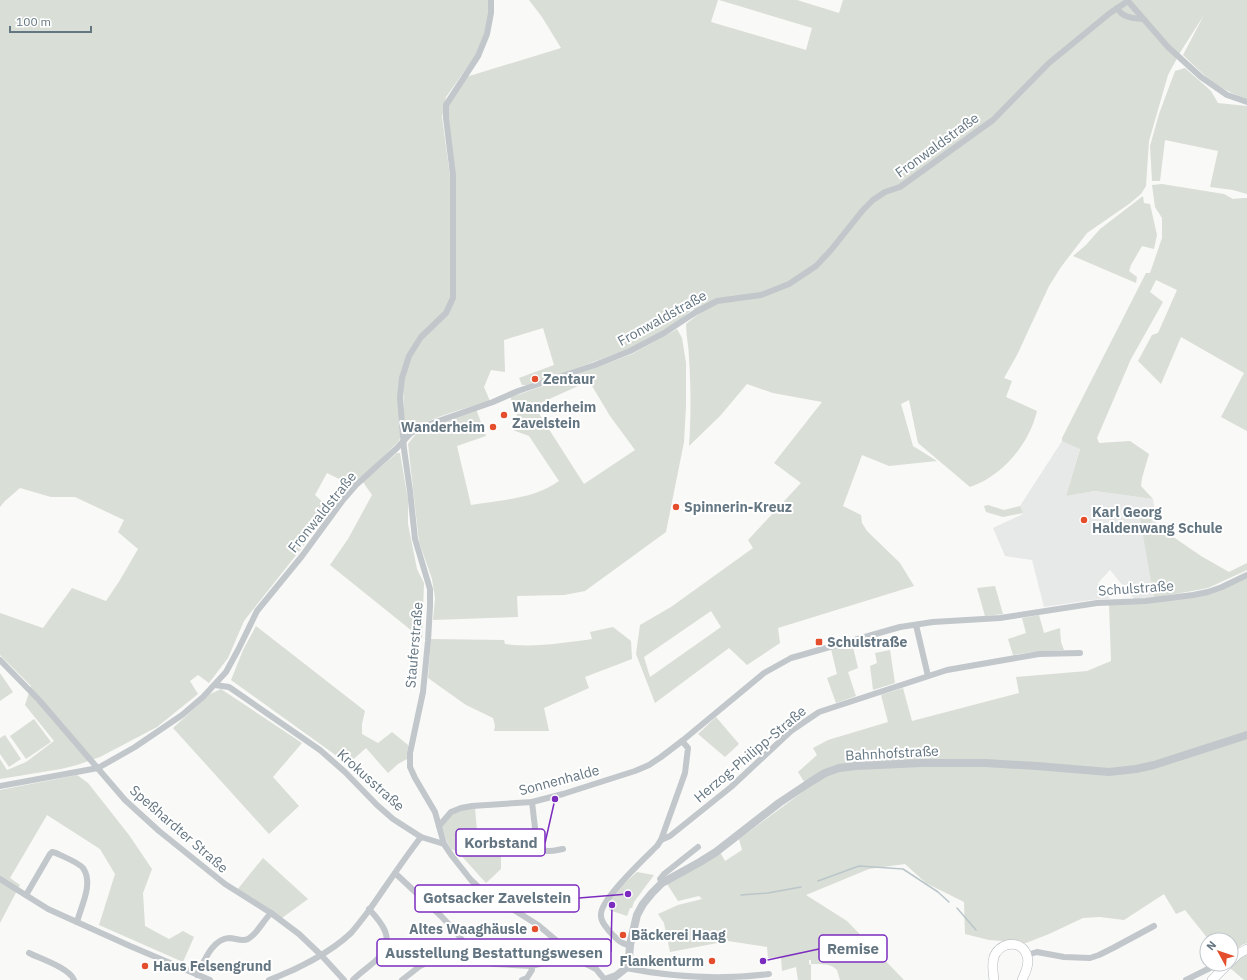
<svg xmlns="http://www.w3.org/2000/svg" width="1247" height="980" viewBox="0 0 1247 980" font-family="'IBM Plex Sans',sans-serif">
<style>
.built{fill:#e7e8e8}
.green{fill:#d9ded6;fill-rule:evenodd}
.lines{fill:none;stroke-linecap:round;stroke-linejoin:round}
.stream{stroke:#bac6ca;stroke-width:1.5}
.secondary-casing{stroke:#b2b9be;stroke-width:10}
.minor{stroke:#c2c7cb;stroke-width:6}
.tertiary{stroke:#c2c7cb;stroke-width:8}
.secondary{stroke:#fff;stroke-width:9}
.poi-dot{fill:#e44e2c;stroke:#fff;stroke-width:1.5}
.labels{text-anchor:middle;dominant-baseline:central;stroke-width:4;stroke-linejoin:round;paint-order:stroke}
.street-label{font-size:14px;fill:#647682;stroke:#fff}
.poi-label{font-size:14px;font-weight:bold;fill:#647682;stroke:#fff;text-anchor:start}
.leader{fill:none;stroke:#7b2cbf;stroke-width:1.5}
.callout-dot{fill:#7b2cbf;stroke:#fff;stroke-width:1.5}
.callout{fill:#fff;stroke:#7b2cbf;stroke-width:1.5}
.callout-label{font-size:15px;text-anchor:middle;font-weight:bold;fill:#647682}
</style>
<rect width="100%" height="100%" fill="#f9f9f7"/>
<path class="built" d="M 1062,441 L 1080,448 L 1066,496 L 1095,491 L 1153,499 L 1158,531 L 1144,535 L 1154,598 L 1134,599 L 1110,570 L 1098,583 L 1110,599 L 1091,600 L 1044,607 L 1032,560 L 1005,556 L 993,528 L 1023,514 L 1020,506 Z"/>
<g class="green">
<path d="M 0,0 L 489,0 L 490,12 L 484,34 L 475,56 L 446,97 L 442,117 L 450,176 L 451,219 L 454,256 L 447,108 L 466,77 L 561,48 L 542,17 L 529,0 L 718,0 L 711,22 L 806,50 L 812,28 L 719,0 L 797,0 L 839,13 L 843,0 L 1247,0 L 1247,99 C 1217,89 1205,76 1183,55 L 1204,15 L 1181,51 L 1168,75 L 1149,141 L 1146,186 L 1141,194 L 1129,204 L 1087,233 L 1061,267 L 1049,286 L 1017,355 L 1004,378 L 1012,381 L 1006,397 L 1037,411 C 1029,444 1003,476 970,487 L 918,443 L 909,400 L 901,404 L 913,446 L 937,461 L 889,466 L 862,455 L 843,506 L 861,515 L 862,523 L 867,531 L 900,563 L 914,586 L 778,628 L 780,643 L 747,665 L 729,648 L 655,703 L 636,654 L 640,625 L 671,607 L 753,548 L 748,540 L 801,483 L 774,463 L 822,402 L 773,393 L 747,384 L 720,416 L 689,446 C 691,417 691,388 689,358 C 689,347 686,336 686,324 L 701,312 L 693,309 L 676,323 L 628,349 L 564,373 L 527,385 L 522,385 L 519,378 L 554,365 L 543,328 L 504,340 L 505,372 L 491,370 L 484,387 L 490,401 C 463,409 435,416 411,430 L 405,429 L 404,414 L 403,377 L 400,377 L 401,435 L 399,441 L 375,465 L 351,485 L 327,473 L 315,495 L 330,509 L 301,549 L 244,621 L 228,658 L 209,683 L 198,675 L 190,681 L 198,694 L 157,727 L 100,757 L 77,765 L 61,769 L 0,779 L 0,759 L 7,770 L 26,762 L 54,741 L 25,705 L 31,686 L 0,655 L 0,613 L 43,628 L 72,588 L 106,601 L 120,580 L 138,549 L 118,532 L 124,520 L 75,497 L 51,497 L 20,488 L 5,501 L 0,507 ZM 711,611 L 721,627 L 650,677 L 644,657 Z"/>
<path d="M 1185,68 L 1211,91 L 1218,103 L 1247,106 L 1247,194 L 1233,190 L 1210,187 L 1218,151 L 1165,140 L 1160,181 L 1152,181 L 1150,146 L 1159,114 L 1175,71 Z"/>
<path d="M 1162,184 L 1224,194 L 1233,199 L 1244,198 L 1247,198 L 1247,431 L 1221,417 L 1244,373 L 1181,337 L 1161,384 L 1138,361 L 1152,335 L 1158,333 L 1177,290 L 1156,280 L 1150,292 L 1163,302 L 1131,359 L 1097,438 L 1099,443 L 1130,441 L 1149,454 L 1142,478 L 1141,486 L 1153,499 L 1095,491 L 1066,496 L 1080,449 L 1062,441 L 1062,438 L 1146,273 L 1150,273 L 1162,238 L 1162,218 L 1155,207 L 1152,185 Z"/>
<path d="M 1143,196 L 1144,203 L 1150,204 L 1157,235 L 1154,249 L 1142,246 L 1131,265 L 1129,271 L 1137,277 L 1136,283 L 1073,256 L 1086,245 L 1100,229 Z"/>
<path d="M 677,329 L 682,338 L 686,363 L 686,406 L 684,442 L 666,532 L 585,591 L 564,595 L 517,596 L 518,617 L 433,620 L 435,598 L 432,579 L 419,542 L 408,444 L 415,435 L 442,421 L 476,409 L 486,436 L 457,446 L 471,505 C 501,500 534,499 559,481 L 529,436 L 510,429 L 521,423 L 511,404 L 511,397 L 573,376 L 632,354 ZM 589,381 L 610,416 L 635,450 L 584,484 L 534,406 Z"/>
<path d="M 397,453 L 400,453 L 408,500 L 408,524 L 417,569 L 424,583 L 422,639 L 330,565 L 348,539 L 372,495 L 363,482 Z"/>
<path d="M 988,505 L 1004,510 L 1020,506 L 1023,513 L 1003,517 L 986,512 L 984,506 Z"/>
<path d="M 1150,510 L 1152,527 L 1142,529 L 1139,512 Z"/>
<path d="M 1156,525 L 1201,556 L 1229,572 L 1247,563 L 1247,570 L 1208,588 L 1154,598 L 1143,535 L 1157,531 Z"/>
<path d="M 1247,577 L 1247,943 L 1242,945 L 1231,954 L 1231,940 L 1209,940 L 1185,910 L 1176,914 L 1164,894 L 1124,920 L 1100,917 L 1083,918 L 1049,934 L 1026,943 L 989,940 L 965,934 L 964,902 L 926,883 L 905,864 L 869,869 L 806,895 L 847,921 L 904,980 L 840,980 C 839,977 838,973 837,970 C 831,963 820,964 811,964 L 811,960 L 809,960 L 809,964 L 811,965 L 811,980 L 798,980 L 796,967 L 782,971 L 781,957 L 768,958 L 767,947 L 728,941 L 670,952 L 664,923 L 658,914 L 678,905 L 702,899 L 699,896 L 678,901 L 667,884 L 720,852 L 725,861 L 742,850 L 739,839 L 808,788 L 798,772 L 817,755 L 813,748 L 828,740 L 888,722 L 881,695 L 903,688 L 912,721 L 1019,693 L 1016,677 L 1087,671 L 1111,661 L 1109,604 L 1187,598 Z"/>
<path d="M 995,586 L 1003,614 L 985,616 L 977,588 Z"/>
<path d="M 1039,615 L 1044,633 L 1060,628 L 1061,642 L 1064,650 L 1032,652 L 1013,655 L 1008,639 L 1026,633 L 1022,618 Z"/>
<path d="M 256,626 L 365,711 L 362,724 L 362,734 L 378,743 L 392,732 L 408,745 L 407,759 L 398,764 L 388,773 L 366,748 L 348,764 L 231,680 L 243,650 Z"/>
<path d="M 613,627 L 631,641 L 632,659 L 585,677 L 589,688 L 544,708 L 549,731 L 494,731 L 495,726 L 493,718 L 466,705 L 428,678 L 431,639 L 504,640 L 505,644 C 533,648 563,643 592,639 L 590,632 Z"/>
<path d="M 852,643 L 858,668 L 848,672 L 856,696 L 836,703 L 827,678 L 837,674 L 831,649 Z"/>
<path d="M 890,650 L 895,683 L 873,690 L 870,666 L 877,663 L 875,653 Z"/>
<path d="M 0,673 L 13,692 L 0,701 Z"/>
<path d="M 221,689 L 302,743 L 273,777 L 299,806 L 269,834 L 173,728 L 210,694 Z"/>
<path d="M 716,717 L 739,744 L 725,757 L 698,734 Z"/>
<path d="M 34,719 L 51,742 L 26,759 L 10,736 Z"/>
<path d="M 5,735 L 21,759 L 9,767 L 0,754 L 0,738 Z"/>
<path d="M 77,775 L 88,783 L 129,835 L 152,869 L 143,893 L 145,926 L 169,939 L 183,931 L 194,937 L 183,962 L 99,925 L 115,874 L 100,849 L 47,815 L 10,878 L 20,885 L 0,923 L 0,790 Z"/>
<path d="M 475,808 L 477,831 L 482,834 L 533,828 L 536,851 L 501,855 L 501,869 L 486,883 L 458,852 L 451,849 L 447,842 L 442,827 C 451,811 459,810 475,808 Z"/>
<path d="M 263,858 L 308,899 L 282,918 L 237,890 Z"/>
<path d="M 637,872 L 654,875 L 634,902 L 632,908 L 630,908 L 627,916 L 609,910 C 608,896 627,881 637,872 Z"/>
<path d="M 1247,953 L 1247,980 L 1244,980 L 1230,968 L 1233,964 Z"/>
</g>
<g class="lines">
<g class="stream">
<path d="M 818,881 L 859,866 L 903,869 L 938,892 L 949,902"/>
<path d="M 741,895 L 768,893 L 801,887"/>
<path d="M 957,908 L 976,930"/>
</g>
<defs>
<g id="secondary">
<path d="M 1231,961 L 1238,954 L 1247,949"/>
<path d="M 994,980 C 993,972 991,960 996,953 C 1004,941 1023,941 1027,956 C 1030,964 1025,973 1022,980"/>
<path d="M 1212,980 L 1228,964"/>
</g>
</defs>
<use href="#secondary" class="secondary-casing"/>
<g class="minor">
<path d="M 1127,0 L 1168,47 L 1201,77 L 1227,95 L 1247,102"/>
<path d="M 1117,8 C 1123,18 1132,18 1143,19"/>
<path d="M 916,625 L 928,676"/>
<path d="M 0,660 L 39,700 L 125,800 L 159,831 L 225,884 L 271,913 L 299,934 L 321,955 L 344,980"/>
<path d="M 215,685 L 229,687 L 320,750 L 345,772 L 377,805 L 393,819 L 421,837 L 444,844 L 452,856 L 471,880 L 485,893 L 503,903 L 538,925 L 582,962 L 596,969 L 605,980"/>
<path d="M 0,786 L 98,768 L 135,747 L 182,715 L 203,697 L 226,672 L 238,650 L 257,611 L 302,556 L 343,500 L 356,485 L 396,449 L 411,433 L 424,426 L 493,402 L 518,391 L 595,365 L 630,351 L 664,333 L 696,312 L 717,301 L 761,295 L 789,284 L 816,266 L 831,250 L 863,210 L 873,200 L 885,192 L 900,187 L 993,120 L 1049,63 L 1110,13 L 1128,1"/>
<path d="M 532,802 L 537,845 C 545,854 552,851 563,849"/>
<path d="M 439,826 L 451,812 L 461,808 L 472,806 L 532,802 L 563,794 L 635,771 L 649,765 L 661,757 L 682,741 L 764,673 L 791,658 L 900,627 L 933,622 L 1000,618 L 1097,603 L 1146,601 L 1193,595 L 1208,592 L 1222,587 L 1247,575"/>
<path d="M 661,840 L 670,836 L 731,787 L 791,731 L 819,712 L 947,670 L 1039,654 L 1080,653"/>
<path d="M 444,844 L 435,812 L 415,778 L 410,767 L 410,753 L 423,692 L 428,641 L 430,606 L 430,589 L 415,539 L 410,491 L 404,449 L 400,397 L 402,378 L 409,356 L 421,337 L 446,313 L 453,298 L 453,175 L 446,118 L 446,105 L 478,56 L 487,34 L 491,13 L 491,0"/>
<path d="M 395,873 L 442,917 L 456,932 L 462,940 L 464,958"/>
<path d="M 0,879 L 48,909 L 130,946 L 210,980"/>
<path d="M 662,883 L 660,879 L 664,874 L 698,847"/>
<path d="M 26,895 L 50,854 L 52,852 L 56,853 C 62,856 79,863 83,868 C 94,883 81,906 77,922"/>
<path d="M 630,945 C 622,945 616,938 610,932 C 606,927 600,921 601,914 C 601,899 645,858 657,846 L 661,840 L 685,773 L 688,748 L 682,741"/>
<path d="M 29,953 C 41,959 69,968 74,980"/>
<path d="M 1027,955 L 1037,952 L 1064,957 L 1090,958 L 1099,955 L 1113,948 L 1154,926"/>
<path d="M 626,968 C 672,977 722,980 769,974"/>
<path d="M 197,975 C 204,962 212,939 229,938 C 235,938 242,942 248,939 C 257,934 263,921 271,913"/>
<path d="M 269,980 C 296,970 330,953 351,933 C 358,925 364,917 370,909 C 387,885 403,860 421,837"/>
<path d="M 353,980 C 361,971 373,965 381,955 C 395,938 381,922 369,909"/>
<path d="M 402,980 L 420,966 L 430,961 L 447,957 L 464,958 L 496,964 L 531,966 L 556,960 L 568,956 L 571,953"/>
<path d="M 522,980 L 527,978 L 532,970 L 531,966"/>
<path d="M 1186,980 L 1218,964"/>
</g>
<path class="tertiary" d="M 605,980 L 616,976 L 626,968 L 629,959 L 630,945 L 637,915 L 643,904 L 652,893 L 662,883 L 700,862 L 716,852 L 779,803 L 812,781 L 825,773 L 839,768 L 856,766 L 922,763 L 985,763 L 1037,766 L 1109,772 L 1136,769 L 1154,765 L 1247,735"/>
<use href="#secondary" class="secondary"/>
</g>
<g class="poi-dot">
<circle cx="535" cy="379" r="4"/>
<circle cx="504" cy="415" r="4"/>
<circle cx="493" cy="427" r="4"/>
<circle cx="676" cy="507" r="4"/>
<circle cx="1084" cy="520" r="4"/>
<rect x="815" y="638" width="8" height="8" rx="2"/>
<circle cx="535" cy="929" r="4"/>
<circle cx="623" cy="935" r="4"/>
<circle cx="712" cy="961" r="4"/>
<circle cx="145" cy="966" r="4"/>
</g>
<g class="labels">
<g class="street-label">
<text transform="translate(937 145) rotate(-36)">Fronwaldstraße</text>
<text transform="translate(662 318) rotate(-29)">Fronwaldstraße</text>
<text transform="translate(322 512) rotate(-51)">Fronwaldstraße</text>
<text transform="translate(1136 588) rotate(-4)">Schulstraße</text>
<text transform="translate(414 645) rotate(-85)">Stauferstraße</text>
<text transform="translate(892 753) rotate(-3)">Bahnhofstraße</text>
<text transform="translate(750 754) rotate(-40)">Herzog-Philipp-Straße</text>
<text transform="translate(371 780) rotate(42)">Krokusstraße</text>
<text transform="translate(559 780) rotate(-15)">Sonnenhalde</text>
<text transform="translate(179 829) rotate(41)">Speßhardter Straße</text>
</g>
<g class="poi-label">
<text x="543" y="379">Zentaur</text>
<text x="512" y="407">Wanderheim<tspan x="512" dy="16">Zavelstein</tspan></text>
<text x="485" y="427" text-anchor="end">Wanderheim</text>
<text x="684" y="507">Spinnerin-Kreuz</text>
<text x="1092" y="512">Karl Georg<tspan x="1092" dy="16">Haldenwang Schule</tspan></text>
<text x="827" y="642">Schulstraße</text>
<text x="527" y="929" text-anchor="end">Altes Waaghäusle</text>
<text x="631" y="935">Bäckerei Haag</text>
<text x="704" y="961" text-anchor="end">Flankenturm</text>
<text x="153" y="966">Haus Felsengrund</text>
</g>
</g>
<path class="leader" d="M555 799L545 843M628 894L579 898M763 961L819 949M612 905L611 952"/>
<g class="callout-dot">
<circle cx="555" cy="799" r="4"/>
<circle cx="628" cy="894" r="4"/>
<circle cx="763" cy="961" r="4"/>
<circle cx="612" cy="905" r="4"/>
</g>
<g class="callout">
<rect x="456" y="829" width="89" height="27" rx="4"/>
<rect x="415" y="885" width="164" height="27" rx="4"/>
<rect x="819" y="935" width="68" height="27" rx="4"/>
<rect x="377" y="939" width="234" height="27" rx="4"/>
</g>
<g class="callout-label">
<text x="501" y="848">Korbstand</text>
<text x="497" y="903">Gotsacker Zavelstein</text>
<text x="853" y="954">Remise</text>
<text x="494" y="958">Ausstellung Bestattungswesen</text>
</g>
<g transform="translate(1219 952) rotate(310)"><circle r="19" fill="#ffffff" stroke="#c1c8cd"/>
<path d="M0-3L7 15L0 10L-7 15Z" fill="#e44e2c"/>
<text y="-6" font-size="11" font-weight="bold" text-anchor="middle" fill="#647682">N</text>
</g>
<path d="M10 26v6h81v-6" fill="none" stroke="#647682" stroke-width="2"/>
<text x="16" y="26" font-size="12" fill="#647682" stroke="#ffffff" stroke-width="3" paint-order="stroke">100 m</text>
</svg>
